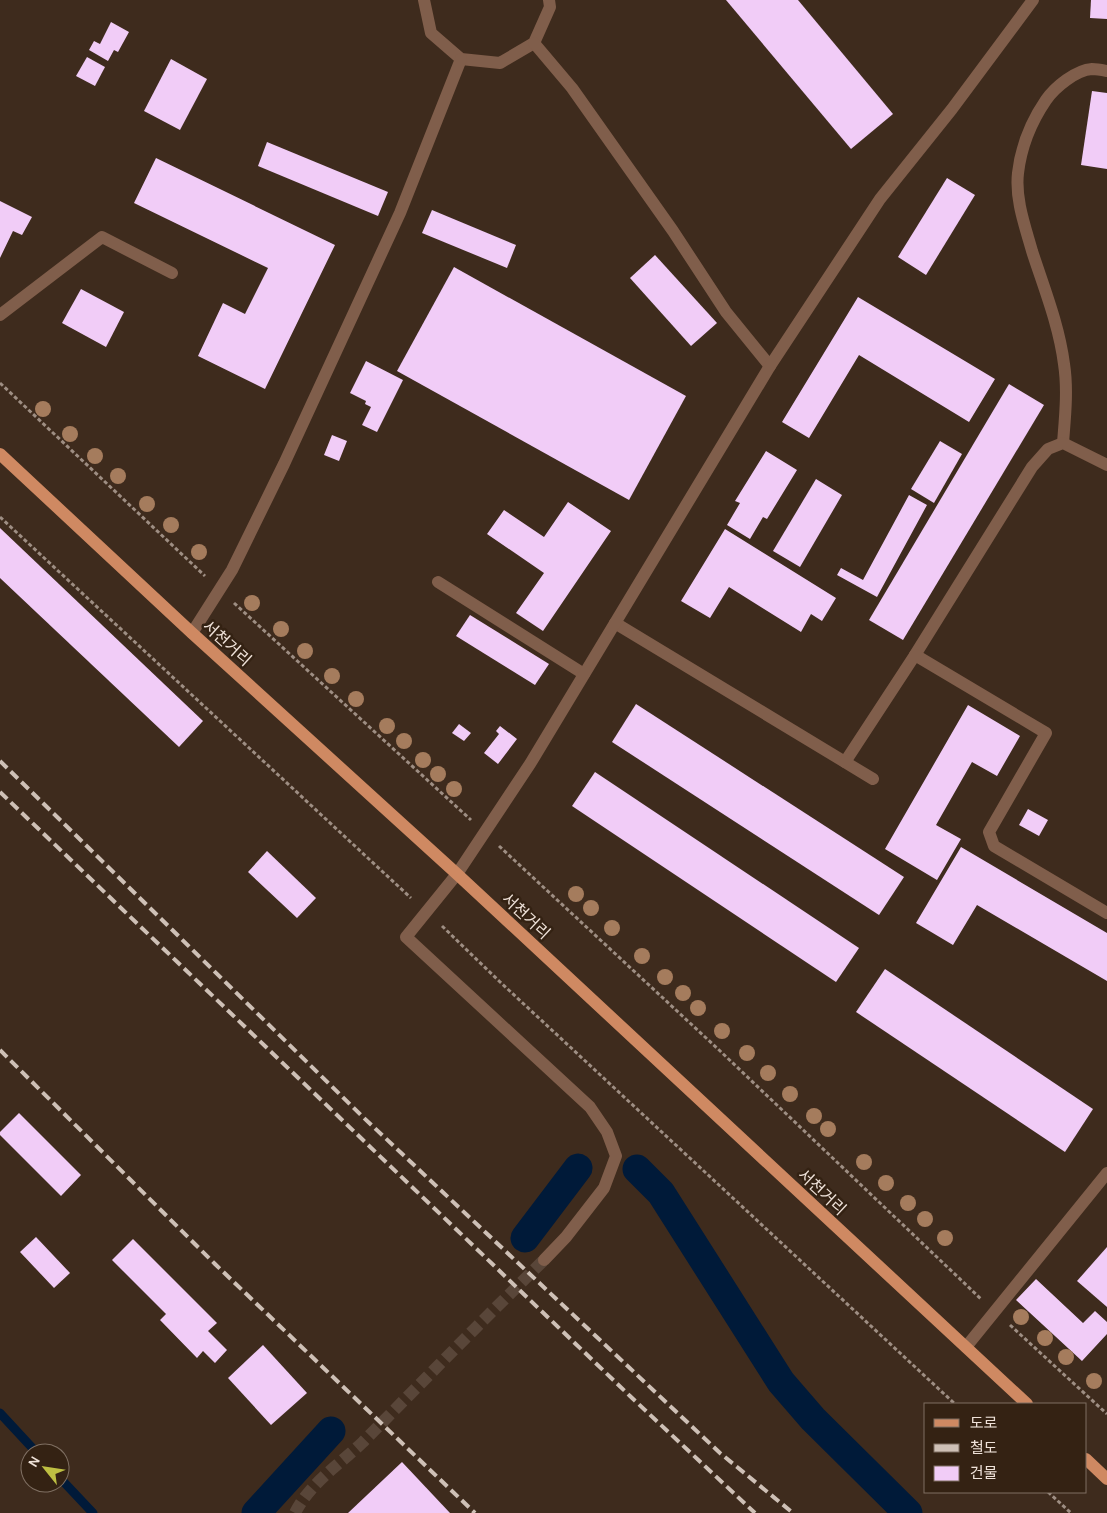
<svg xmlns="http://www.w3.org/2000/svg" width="1107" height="1513" viewBox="0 0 1107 1513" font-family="Karla,'Noto Sans KR',sans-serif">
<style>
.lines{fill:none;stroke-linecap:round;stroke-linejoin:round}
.stream{stroke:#001a39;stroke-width:9}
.canal{stroke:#001a39;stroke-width:29}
.building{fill:#f1ccf7}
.minor-tunnel{stroke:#594639;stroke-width:12;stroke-dasharray:12 6;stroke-linecap:butt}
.path{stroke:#9e8e83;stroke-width:3;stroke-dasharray:4 2.5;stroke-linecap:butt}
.minor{stroke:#805e4b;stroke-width:12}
.major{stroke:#cf8962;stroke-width:12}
.rail{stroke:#cec0b6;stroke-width:4;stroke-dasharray:10 5;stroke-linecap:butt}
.tree{fill:#a57c5d}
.labels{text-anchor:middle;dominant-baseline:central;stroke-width:5;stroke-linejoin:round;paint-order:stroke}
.street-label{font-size:16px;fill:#efe2d9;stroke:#342213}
</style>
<rect width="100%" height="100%" fill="#3e2b1d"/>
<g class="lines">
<g class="stream">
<path d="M 0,1413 L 37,1453"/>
<path d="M 60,1478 L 93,1513"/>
</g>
<g class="canal">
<path d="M 637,1169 L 661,1193 L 781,1382 L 813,1419 L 908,1513"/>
<path d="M 525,1238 L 578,1168"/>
<path d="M 256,1513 L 331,1431"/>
</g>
</g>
<g class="building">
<path d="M 726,0 L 798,0 L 893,114 L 851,149 Z"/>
<path d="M 1091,0 L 1107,0 L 1107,19 L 1090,18 Z"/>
<path d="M 111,22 L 129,32 L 118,52 L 114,50 L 108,61 L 89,50 L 94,41 L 100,44 Z"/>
<path d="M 87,57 L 105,67 L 95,86 L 76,76 Z"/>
<path d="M 171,59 L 207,79 L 180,130 L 144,111 Z"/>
<path d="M 1092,91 L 1107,93 L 1107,169 L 1081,165 Z"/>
<path d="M 267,142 L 388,192 L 378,216 L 258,166 Z"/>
<path d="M 156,158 L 335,245 L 265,389 L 198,356 L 223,303 L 245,314 L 268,268 L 134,203 Z"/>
<path d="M 947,178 L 975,195 L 926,275 L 898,257 Z"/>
<path d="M 0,201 L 32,217 L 22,235 L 13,231 L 0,258 Z"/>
<path d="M 432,210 L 516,245 L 507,268 L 422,233 Z"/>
<path d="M 655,255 L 717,323 L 691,346 L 630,278 Z"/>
<path d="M 454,267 L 686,396 L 629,500 L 397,371 Z"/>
<path d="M 81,289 L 124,312 L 106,347 L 62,323 Z"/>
<path d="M 858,297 L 995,379 L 969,422 L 859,355 L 809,438 L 782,422 Z"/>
<path d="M 366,361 L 403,380 L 377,432 L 362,425 L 371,407 L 365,404 L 366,401 L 350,393 Z"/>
<path d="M 1009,384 L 1044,405 L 903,640 L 869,620 Z"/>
<path d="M 332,435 L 347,441 L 339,461 L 324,455 Z"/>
<path d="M 940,441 L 962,454 L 934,503 L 911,489 Z"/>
<path d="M 766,451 L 797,470 L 767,519 L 763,517 L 750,539 L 727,525 L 740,503 L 735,501 Z"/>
<path d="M 816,479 L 842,495 L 800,567 L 773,551 Z"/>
<path d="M 909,495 L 927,505 L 877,597 L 837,575 L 841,568 L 863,580 Z"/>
<path d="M 568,502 L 611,531 L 543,631 L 516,613 L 544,573 L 487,534 L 504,510 L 544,537 Z"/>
<path d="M 0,528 L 203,721 L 179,747 L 0,578 Z"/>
<path d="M 725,529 L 836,598 L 822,621 L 811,614 L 801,632 L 729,587 L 710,618 L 681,601 Z"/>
<path d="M 470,615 L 549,664 L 535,685 L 456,636 Z"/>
<path d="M 636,704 L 904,877 L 879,915 L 612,742 Z"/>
<path d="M 968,705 L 1020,736 L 997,776 L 972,762 L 936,825 L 961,839 L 937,880 L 885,849 Z"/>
<path d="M 459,724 L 471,733 L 464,741 L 452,733 Z"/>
<path d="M 500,726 L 517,739 L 498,764 L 484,753 L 499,734 L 496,731 Z"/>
<path d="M 595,772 L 859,948 L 836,982 L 572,806 Z"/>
<path d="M 1028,809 L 1048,820 L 1039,836 L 1019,825 Z"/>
<path d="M 961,847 L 1107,933 L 1107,981 L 977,905 L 953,945 L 916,923 Z"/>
<path d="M 267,851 L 316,898 L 297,918 L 248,872 Z"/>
<path d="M 885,969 L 1093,1109 L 1065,1152 L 856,1012 Z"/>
<path d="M 19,1113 L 81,1175 L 61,1196 L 0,1135 L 0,1132 Z"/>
<path d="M 36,1237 L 70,1273 L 54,1288 L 20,1252 Z"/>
<path d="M 133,1239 L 217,1323 L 208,1331 L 227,1350 L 215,1363 L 203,1351 L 197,1358 L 160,1320 L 166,1314 L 112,1260 Z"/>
<path d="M 1107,1247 L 1107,1307 L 1077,1281 Z"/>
<path d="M 1036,1279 L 1083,1323 L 1095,1311 L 1107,1322 L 1107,1334 L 1082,1361 L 1016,1300 Z"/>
<path d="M 263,1345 L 307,1393 L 271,1425 L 228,1378 Z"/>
<path d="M 402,1462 L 450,1513 L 348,1513 Z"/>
</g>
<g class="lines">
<path class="minor-tunnel" d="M 295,1513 C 310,1483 339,1465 363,1442 C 423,1381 483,1320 544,1260"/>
<g class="path">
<path d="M 0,383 L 205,576"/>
<path d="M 0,517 L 411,898"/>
<path d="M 234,603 L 471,820"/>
<path d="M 499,846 L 718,1049 L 981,1299"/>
<path d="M 442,926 L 499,981 L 955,1404"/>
<path d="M 1010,1325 L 1107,1414"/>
<path d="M 1048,1492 L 1071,1513"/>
</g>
<g class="minor">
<path d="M 424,0 L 431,33 L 461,59 L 500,63 L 534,43 L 550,7 L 549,0"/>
<path d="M 534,43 L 572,88 L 673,231 L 726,312 L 770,366"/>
<path d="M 0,315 L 102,237 L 172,273"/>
<path d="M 1063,443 C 1065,417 1068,390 1064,364 C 1059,325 1044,288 1032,251 C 1025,226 1015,199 1018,173 C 1021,147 1031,122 1046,100 C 1055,87 1076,70 1092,69 C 1097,69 1102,70 1107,71"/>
<path d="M 438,582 L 584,674"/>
<path d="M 615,623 L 873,779"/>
<path d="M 192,633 L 232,570 L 284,464 L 400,213 L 461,59"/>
<path d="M 915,655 L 1032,467 L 1048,449 L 1063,443 L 1107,465"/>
<path d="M 845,762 L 915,655 L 1046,733 L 989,832 L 994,846 L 1107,913"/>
<path d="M 544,1260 L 566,1237 L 604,1188 L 616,1156 L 607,1132 L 590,1107 L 406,937 L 457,874 L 530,764 L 770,366 L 880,199 L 952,109 L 1033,0"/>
<path d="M 966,1347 L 1107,1173"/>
</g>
<g class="major">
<path d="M 0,454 L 192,633 L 457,874 L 1027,1404"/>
<path d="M 1086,1459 L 1107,1479"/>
</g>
<g class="rail">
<path d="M 0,761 L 364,1118 L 720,1453 L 793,1513"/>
<path d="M 0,792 L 630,1396 L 755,1513"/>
<path d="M 0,1050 L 215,1264 L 475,1513"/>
</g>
</g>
<g class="tree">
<circle cx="43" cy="409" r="8"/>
<circle cx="70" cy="434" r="8"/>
<circle cx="95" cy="456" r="8"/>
<circle cx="118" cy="476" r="8"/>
<circle cx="147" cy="504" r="8"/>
<circle cx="171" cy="525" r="8"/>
<circle cx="199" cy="552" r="8"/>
<circle cx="252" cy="603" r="8"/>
<circle cx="281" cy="629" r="8"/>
<circle cx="305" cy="651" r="8"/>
<circle cx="332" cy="676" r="8"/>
<circle cx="356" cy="699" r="8"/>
<circle cx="387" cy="726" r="8"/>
<circle cx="404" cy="741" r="8"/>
<circle cx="423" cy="760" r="8"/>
<circle cx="438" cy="774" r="8"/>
<circle cx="454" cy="789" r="8"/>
<circle cx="576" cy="894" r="8"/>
<circle cx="591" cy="908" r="8"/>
<circle cx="612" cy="928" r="8"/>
<circle cx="642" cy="956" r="8"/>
<circle cx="665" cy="977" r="8"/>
<circle cx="683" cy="993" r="8"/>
<circle cx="698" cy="1008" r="8"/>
<circle cx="722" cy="1031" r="8"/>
<circle cx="747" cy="1053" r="8"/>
<circle cx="768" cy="1073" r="8"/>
<circle cx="790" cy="1094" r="8"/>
<circle cx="814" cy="1116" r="8"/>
<circle cx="828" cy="1129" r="8"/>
<circle cx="864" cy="1162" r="8"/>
<circle cx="886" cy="1183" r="8"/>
<circle cx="908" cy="1203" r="8"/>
<circle cx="925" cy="1219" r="8"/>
<circle cx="945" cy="1238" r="8"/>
<circle cx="1021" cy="1317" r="8"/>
<circle cx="1045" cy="1338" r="8"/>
<circle cx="1066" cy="1357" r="8"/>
<circle cx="1094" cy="1381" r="8"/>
</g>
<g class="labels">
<g class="street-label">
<text transform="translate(227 643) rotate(42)">서천거리</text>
<text transform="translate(526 916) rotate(43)">서천거리</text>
<text transform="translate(822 1192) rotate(43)">서천거리</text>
</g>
</g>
<rect x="924" y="1403" width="162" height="90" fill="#342213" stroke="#7f6f62"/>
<rect x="934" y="1419" width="25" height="8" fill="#cf8962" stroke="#7f6f62"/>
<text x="970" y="1428" font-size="15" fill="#efe2d9">도로</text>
<rect x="934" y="1444" width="25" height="8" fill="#cec0b6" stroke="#7f6f62"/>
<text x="970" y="1453" font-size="15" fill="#efe2d9">철도</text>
<rect x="934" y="1466" width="25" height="15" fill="#f1ccf7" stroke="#7f6f62"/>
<text x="970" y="1478" font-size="15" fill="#efe2d9">건물</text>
<g transform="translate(45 1468) rotate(300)"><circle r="24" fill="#342213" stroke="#7f6f62"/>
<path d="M0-4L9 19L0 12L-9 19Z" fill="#bebf42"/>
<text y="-8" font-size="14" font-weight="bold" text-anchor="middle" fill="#efe2d9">N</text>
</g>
</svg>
